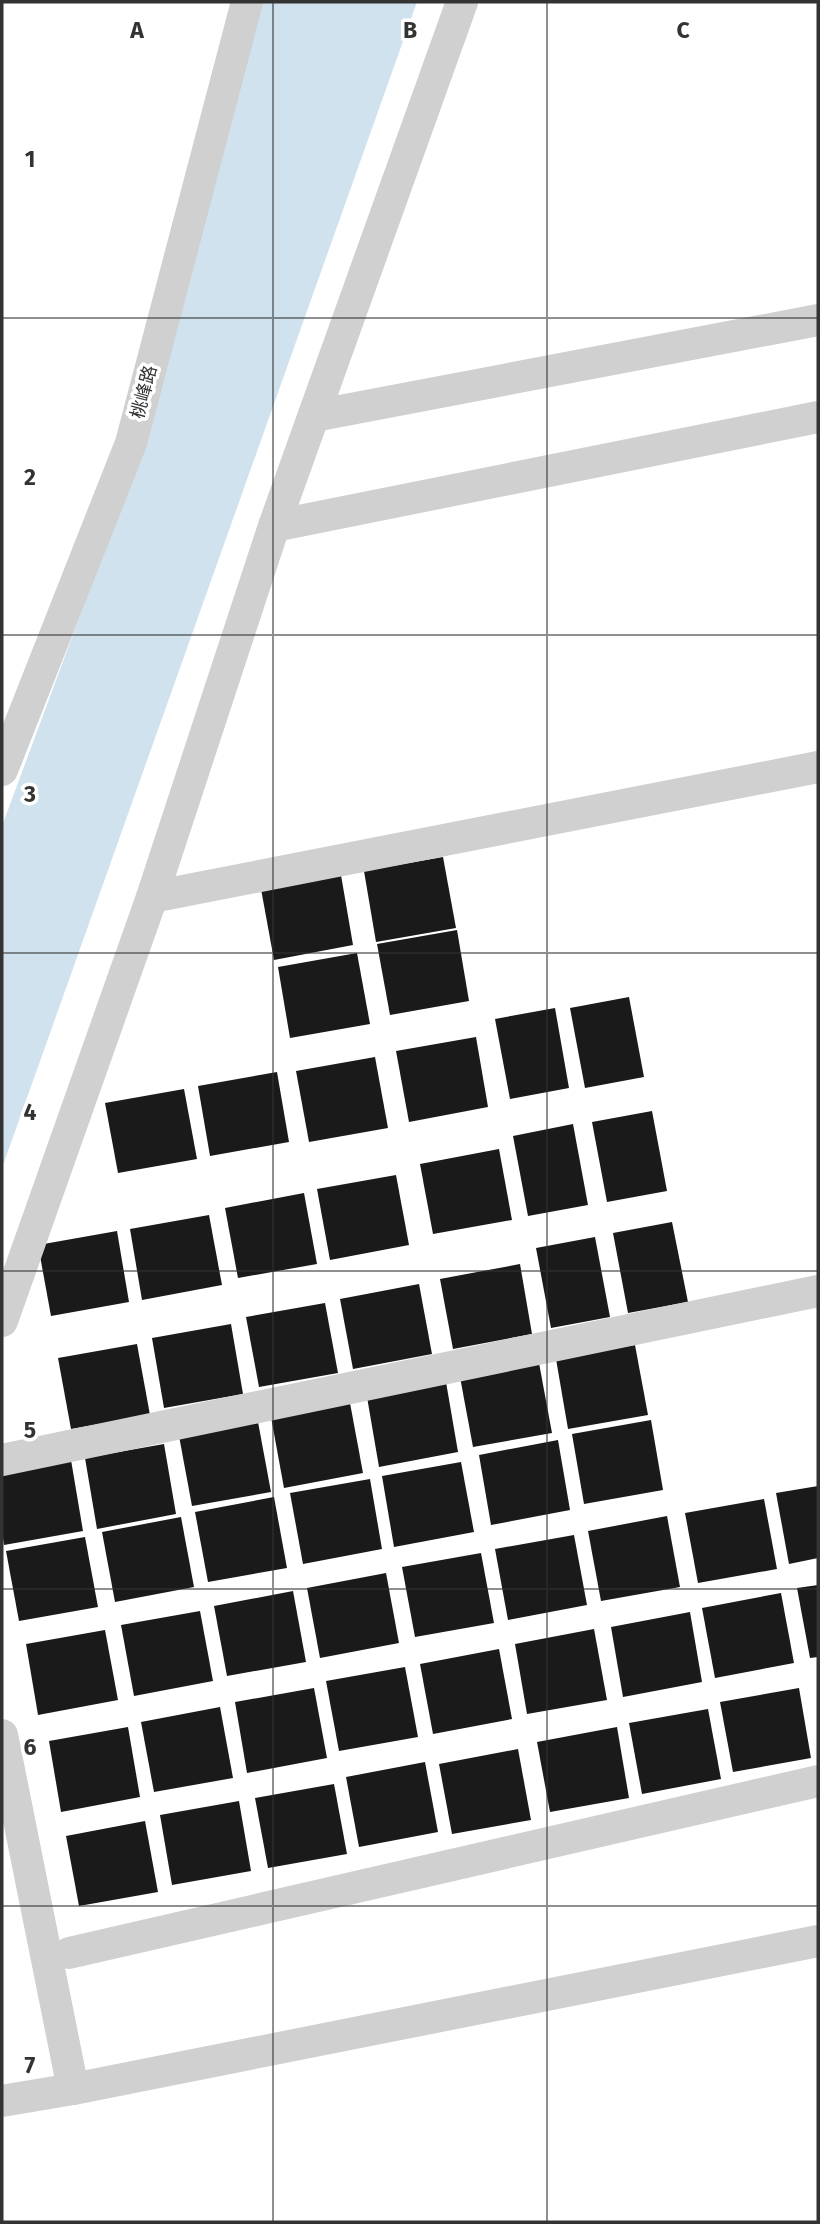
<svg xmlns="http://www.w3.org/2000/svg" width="820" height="2224" viewBox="0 0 820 2224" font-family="'Fira Sans','Noto Sans SC',sans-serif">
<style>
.water{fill:#cfe2ee}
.building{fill:#1a1a1a}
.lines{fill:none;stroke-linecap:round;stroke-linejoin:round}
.minor{stroke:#d0d0d0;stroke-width:32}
.grid{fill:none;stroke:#333;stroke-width:2;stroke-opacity:0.55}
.labels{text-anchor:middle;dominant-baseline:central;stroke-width:7;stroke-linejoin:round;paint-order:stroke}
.street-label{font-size:18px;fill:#333;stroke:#fff}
.grid-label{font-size:23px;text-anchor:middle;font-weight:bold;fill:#333;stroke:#fff;stroke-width:7;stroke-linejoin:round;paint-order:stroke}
</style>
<rect width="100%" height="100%" fill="#fff"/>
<path class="water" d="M 263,2 L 417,2 L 2,1168 L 2,826 L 134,470 Z"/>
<g class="building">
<path d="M 443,857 L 456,928 L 376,942 L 364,871 Z"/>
<path d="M 341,875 L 353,945 L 274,960 L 261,889 Z"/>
<path d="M 457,930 L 469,1001 L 390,1015 L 377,944 Z"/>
<path d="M 357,953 L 370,1024 L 290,1038 L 278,967 Z"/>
<path d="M 629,997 L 644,1077 L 585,1088 L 570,1008 Z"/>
<path d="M 555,1008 L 569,1088 L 510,1099 L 495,1019 Z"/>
<path d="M 476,1037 L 488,1107 L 409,1122 L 396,1051 Z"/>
<path d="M 375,1057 L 388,1128 L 309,1142 L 296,1071 Z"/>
<path d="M 277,1072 L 289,1142 L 210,1156 L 198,1086 Z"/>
<path d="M 184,1089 L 197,1159 L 118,1173 L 105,1103 Z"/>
<path d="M 652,1111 L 667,1191 L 607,1202 L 592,1122 Z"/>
<path d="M 573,1124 L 588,1205 L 528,1216 L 513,1136 Z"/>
<path d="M 499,1149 L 512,1220 L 433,1234 L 420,1164 Z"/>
<path d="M 396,1175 L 409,1245 L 330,1260 L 317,1189 Z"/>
<path d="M 304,1193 L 317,1264 L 238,1278 L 225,1208 Z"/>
<path d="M 209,1215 L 222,1285 L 142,1300 L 130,1229 Z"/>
<path d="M 672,1222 L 688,1302 L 628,1313 L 613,1233 Z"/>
<path d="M 117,1231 L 129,1302 L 51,1316 L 38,1245 Z"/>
<path d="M 595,1237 L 610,1317 L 551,1328 L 536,1248 Z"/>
<path d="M 520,1264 L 532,1334 L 453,1349 L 440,1279 Z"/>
<path d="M 419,1284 L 432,1354 L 353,1369 L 340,1299 Z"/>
<path d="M 325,1303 L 338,1373 L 259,1387 L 246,1317 Z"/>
<path d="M 231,1324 L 243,1394 L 164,1408 L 152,1338 Z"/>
<path d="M 137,1344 L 150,1415 L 71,1429 L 58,1358 Z"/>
<path d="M 635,1345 L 648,1415 L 568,1429 L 556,1359 Z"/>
<path d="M 539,1363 L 552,1433 L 473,1447 L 460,1377 Z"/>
<path d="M 446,1382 L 458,1452 L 379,1467 L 367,1397 Z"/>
<path d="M 350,1403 L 363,1473 L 284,1488 L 271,1417 Z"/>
<path d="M 651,1420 L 663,1490 L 584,1504 L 572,1434 Z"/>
<path d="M 258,1422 L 271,1492 L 192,1506 L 179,1436 Z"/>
<path d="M 558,1440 L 570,1510 L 491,1525 L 479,1455 Z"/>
<path d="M 164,1444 L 176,1514 L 97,1529 L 85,1458 Z"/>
<path d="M 71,1460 L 83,1531 L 4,1545 L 2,1531 L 2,1472 Z"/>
<path d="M 461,1462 L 474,1532 L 394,1547 L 382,1476 Z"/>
<path d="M 370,1479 L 382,1549 L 303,1564 L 290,1493 Z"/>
<path d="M 818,1486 L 818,1558 L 789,1564 L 776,1493 Z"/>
<path d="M 274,1497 L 287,1568 L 208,1582 L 195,1512 Z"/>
<path d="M 764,1499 L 777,1569 L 698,1583 L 685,1513 Z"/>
<path d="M 667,1516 L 680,1587 L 601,1601 L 588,1531 Z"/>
<path d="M 181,1517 L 194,1587 L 115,1602 L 102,1532 Z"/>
<path d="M 574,1535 L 587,1605 L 508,1620 L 495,1549 Z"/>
<path d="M 85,1537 L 98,1607 L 19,1621 L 6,1551 Z"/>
<path d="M 481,1553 L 494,1623 L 415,1637 L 402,1567 Z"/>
<path d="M 386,1573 L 399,1643 L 320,1658 L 307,1588 Z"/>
<path d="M 818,1585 L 818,1657 L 810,1658 L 797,1588 Z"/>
<path d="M 293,1591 L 306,1662 L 227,1676 L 214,1606 Z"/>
<path d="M 781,1593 L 794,1663 L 715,1678 L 702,1608 Z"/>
<path d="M 200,1611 L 213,1681 L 134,1696 L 121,1625 Z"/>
<path d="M 690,1612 L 702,1682 L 623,1697 L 611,1627 Z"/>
<path d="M 594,1629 L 607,1700 L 527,1714 L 515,1644 Z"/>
<path d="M 105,1630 L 118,1700 L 38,1715 L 26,1644 Z"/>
<path d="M 499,1649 L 512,1719 L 433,1734 L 420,1664 Z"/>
<path d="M 405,1667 L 418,1737 L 339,1751 L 326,1681 Z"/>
<path d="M 314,1688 L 327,1758 L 247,1773 L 235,1702 Z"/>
<path d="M 799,1688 L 811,1758 L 733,1772 L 720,1702 Z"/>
<path d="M 220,1707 L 233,1778 L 154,1792 L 141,1722 Z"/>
<path d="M 708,1709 L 721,1779 L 642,1794 L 629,1723 Z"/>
<path d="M 128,1727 L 140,1797 L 61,1812 L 49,1741 Z"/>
<path d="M 617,1727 L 629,1798 L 550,1812 L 537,1742 Z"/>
<path d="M 518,1749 L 531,1820 L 452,1834 L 439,1764 Z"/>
<path d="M 425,1762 L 438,1832 L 359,1847 L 346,1777 Z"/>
<path d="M 334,1784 L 347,1854 L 268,1868 L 255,1798 Z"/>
<path d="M 239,1801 L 251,1871 L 172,1885 L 160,1815 Z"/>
<path d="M 145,1821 L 158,1892 L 79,1906 L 66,1836 Z"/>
</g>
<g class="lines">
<g class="minor">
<path d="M 314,416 L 818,320"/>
<path d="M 274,526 L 818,417"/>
<path d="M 2,770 L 131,443 L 247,2"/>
<path d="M 152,897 L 818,767"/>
<path d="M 2,1321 L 152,897 L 274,526 L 462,2"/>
<path d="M 2,1460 L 818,1291"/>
<path d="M 2,1735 L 73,2089 L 818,1941"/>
<path d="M 69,1953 L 818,1781"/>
<path d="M 2,2101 L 73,2089"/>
</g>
</g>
<path class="grid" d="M 273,2 L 273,2222M 547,2 L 547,2222M 2,318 L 818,318M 2,635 L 818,635M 2,953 L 818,953M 2,1271 L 818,1271M 2,1589 L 818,1589M 2,1906 L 818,1906"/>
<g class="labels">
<g class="street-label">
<text transform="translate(144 392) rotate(-75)">桃峰路</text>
</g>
</g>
<g class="grid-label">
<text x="137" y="38">A</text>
<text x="410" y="38">B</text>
<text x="683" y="38">C</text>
<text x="30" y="167">1</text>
<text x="30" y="485">2</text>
<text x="30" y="802">3</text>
<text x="30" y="1120">4</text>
<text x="30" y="1438">5</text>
<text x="30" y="1755">6</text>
<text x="30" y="2073">7</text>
</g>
<rect width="820" height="2224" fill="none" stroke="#333333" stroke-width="7"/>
</svg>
